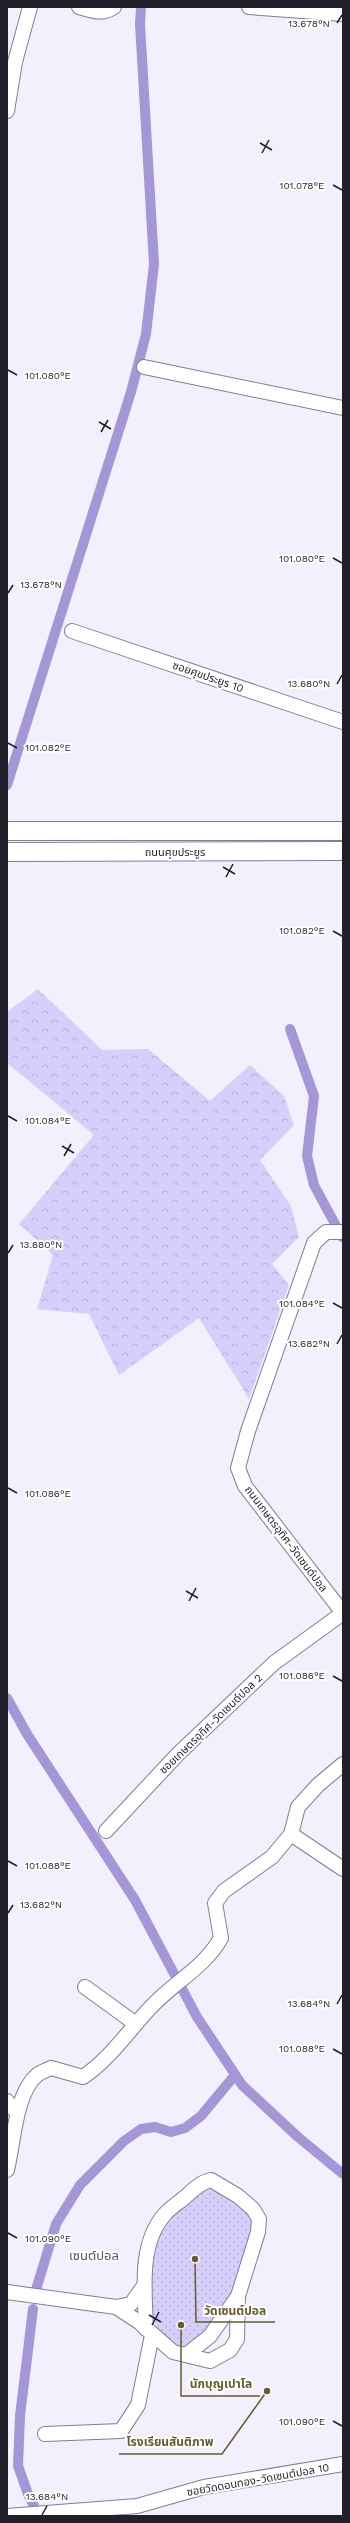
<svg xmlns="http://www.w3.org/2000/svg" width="350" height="2523" viewBox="0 0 350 2523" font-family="'Work Sans','Noto Sans Thai',sans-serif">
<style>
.forest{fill:url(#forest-crowns)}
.garden{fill:url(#garden-dots)}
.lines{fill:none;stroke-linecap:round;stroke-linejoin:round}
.canal{stroke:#a597d7;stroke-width:10}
.minor-casing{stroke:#837d99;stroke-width:16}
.major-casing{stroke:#837d99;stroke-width:20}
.minor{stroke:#fff;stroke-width:14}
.major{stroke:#fff;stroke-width:18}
.ticks{fill:none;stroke:#211f2a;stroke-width:1.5}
.labels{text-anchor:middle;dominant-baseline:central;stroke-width:4;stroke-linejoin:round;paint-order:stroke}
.street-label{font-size:11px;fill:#211f2a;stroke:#fff}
.quarter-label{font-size:13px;fill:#57526b;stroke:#fff}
.ticks-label{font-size:10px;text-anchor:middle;fill:#211f2a;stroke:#fff;stroke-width:4;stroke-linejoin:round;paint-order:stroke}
.leader{fill:none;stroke:#665c28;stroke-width:1.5}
.callout-dot{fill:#665c28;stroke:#fff;stroke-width:1.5}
.callout-label{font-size:12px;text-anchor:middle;font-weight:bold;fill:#665c28;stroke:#fff;stroke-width:4;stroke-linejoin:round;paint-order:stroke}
</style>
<defs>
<pattern id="forest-crowns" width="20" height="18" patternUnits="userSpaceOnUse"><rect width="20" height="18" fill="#d7cffb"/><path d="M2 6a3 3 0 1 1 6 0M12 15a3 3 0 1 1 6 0" fill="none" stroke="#b8b1d7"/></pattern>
<pattern id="garden-dots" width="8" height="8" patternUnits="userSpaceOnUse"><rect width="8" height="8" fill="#d7cffb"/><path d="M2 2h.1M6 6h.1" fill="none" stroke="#b8b1d7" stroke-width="1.8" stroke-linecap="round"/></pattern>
</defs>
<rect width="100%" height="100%" fill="#f2f0fc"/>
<path class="forest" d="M 38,989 L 102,1050 L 148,1049 L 210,1101 L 250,1065 L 284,1096 L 294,1125 L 260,1160 L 291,1206 L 299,1237 L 272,1264 L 289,1285 L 249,1399 L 199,1318 L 119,1375 L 89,1314 L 37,1309 L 53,1255 L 19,1224 L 94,1135 L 7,1063 L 7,1012 Z"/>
<path class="garden" d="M 209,2184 C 220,2188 247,2206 251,2217 C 260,2241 219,2335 194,2344 C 155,2359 146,2301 149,2275 C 152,2255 155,2234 166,2217 C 174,2206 198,2192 209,2184 Z"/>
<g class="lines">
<g class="canal">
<path d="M 7,785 L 131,392 L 146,334 L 154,264 L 140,24 L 141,7"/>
<path d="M 290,1029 L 314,1096 L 307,1156 L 314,1185 L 342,1237"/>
<path d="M 7,1698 L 27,1734 L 135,1900 L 197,2017 L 242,2085 L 298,2137 L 343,2174"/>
<path d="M 35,2293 L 56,2224 L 80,2185 L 124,2141 L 141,2129 L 155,2127 L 171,2132 L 185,2128 L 201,2116 L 235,2075"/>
<path d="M 33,2309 L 20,2416 L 18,2466 L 28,2494 L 34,2506"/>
</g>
<defs>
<g id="minor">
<path d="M 79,7 C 92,11 103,15 114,7"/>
<path d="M 249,7 L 343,14"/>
<path d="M 7,111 L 15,62 L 30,7"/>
<path d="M 144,367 L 343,408"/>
<path d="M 72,631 L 343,722"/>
<path d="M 343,1232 L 326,1232 L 314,1243 L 248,1431 L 238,1468 L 245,1486 L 343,1613"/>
<path d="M 106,1831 L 178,1754 L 274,1663 L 343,1613"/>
<path d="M 291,1834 L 343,1869"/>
<path d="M 85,1987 L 136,2024"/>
<path d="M 7,2101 L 17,2113"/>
<path d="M 7,2170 C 14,2142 15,2094 37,2075 C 41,2072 47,2070 51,2068 L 83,2077 C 110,2059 129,2030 151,2007 C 174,1982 204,1968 221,1938 L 215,1903 L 224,1891 L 272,1857 L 291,1834 L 298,1807 L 318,1785 L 343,1764"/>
<path d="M 7,2292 L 116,2307 L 131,2304 L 143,2287"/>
<path d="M 116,2307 L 139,2322 L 173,2352 L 210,2361 L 230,2350 L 237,2339 L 238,2296"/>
<path d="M 146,2329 C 145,2292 138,2244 165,2214 C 170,2208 178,2203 184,2198 C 192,2191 200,2182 211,2180 L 238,2196 L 253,2209 L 259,2219 L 258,2232 L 238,2296 L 210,2336 L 186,2355"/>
<path d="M 45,2434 L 121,2431 L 138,2405 L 152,2335"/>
<path d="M 7,2516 L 137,2506 L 204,2487 L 343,2464"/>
</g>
<g id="major">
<path d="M 7,831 L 343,831"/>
<path d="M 7,852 L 343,851"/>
</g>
</defs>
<use href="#minor" class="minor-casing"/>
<use href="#major" class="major-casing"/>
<use href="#minor" class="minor"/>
<use href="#major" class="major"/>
</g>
<path class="ticks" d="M 337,23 L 342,15M 260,143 L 272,150M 262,153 L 269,140M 333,185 L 342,190M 8,370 L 17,375M 99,422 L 111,429M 101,432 L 108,420M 333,558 L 342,563M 8,593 L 13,585M 337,684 L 342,675M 8,743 L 17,748M 223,867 L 235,874M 226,877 L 233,864M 333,931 L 342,936M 8,1116 L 17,1121M 62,1146 L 74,1153M 64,1156 L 71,1144M 8,1253 L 13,1245M 333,1303 L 342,1308M 337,1344 L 342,1335M 8,1488 L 17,1493M 186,1591 L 198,1598M 189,1601 L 196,1588M 333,1676 L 342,1681M 8,1861 L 17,1866M 8,1913 L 13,1905M 337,2004 L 342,1995M 333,2049 L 342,2054M 8,2233 L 17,2238M 149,2315 L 161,2322M 152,2325 L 159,2312M 333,2421 L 342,2426M 42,2515 L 47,2506"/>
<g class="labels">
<g class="street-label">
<text transform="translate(208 677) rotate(19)">ซอยศุขประยูร 10</text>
<text x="175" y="852">ถนนศุขประยูร</text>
<text transform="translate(286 1539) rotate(53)">ถนนเกษตรอุทิศ-วัดเซนต์ปอล</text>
<text transform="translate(211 1724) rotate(-44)">ซอยเกษตรอุทิศ-วัดเซนต์ปอล 2</text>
<text transform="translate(258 2480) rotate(-10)">ซอยวัดดอนทอง-วัดเซนต์ปอล 10</text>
</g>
<g class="quarter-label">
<text x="94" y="2255">เซนต์ปอล</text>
</g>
</g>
<g class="ticks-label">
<text x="309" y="27">13.678°N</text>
<text x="302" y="189">101.078°E</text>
<text x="48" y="379">101.080°E</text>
<text x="302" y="562">101.080°E</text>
<text x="41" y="588">13.678°N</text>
<text x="309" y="687">13.680°N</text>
<text x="48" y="751">101.082°E</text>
<text x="302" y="934">101.082°E</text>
<text x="48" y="1124">101.084°E</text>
<text x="41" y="1248">13.680°N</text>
<text x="302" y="1307">101.084°E</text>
<text x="309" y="1347">13.682°N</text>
<text x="48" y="1497">101.086°E</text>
<text x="302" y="1679">101.086°E</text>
<text x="48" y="1869">101.088°E</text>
<text x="41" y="1908">13.682°N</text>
<text x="309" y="2007">13.684°N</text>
<text x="302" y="2052">101.088°E</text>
<text x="48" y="2242">101.090°E</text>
<text x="302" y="2425">101.090°E</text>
<text x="47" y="2500">13.684°N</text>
</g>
<path class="leader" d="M195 2259L196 2322H275M181 2325L181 2396H260M267 2391L222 2454H119"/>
<g class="callout-dot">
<circle cx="195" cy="2259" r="4"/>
<circle cx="181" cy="2325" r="4"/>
<circle cx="267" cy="2391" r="4"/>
</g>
<g class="callout-label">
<text x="235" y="2315">วัดเซนต์ปอล</text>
<text x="221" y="2388">นักบุญเปาโล</text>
<text x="170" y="2446">โรงเรียนสันติภาพ</text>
</g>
<rect width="350" height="2523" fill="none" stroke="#211f2a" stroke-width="16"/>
</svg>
